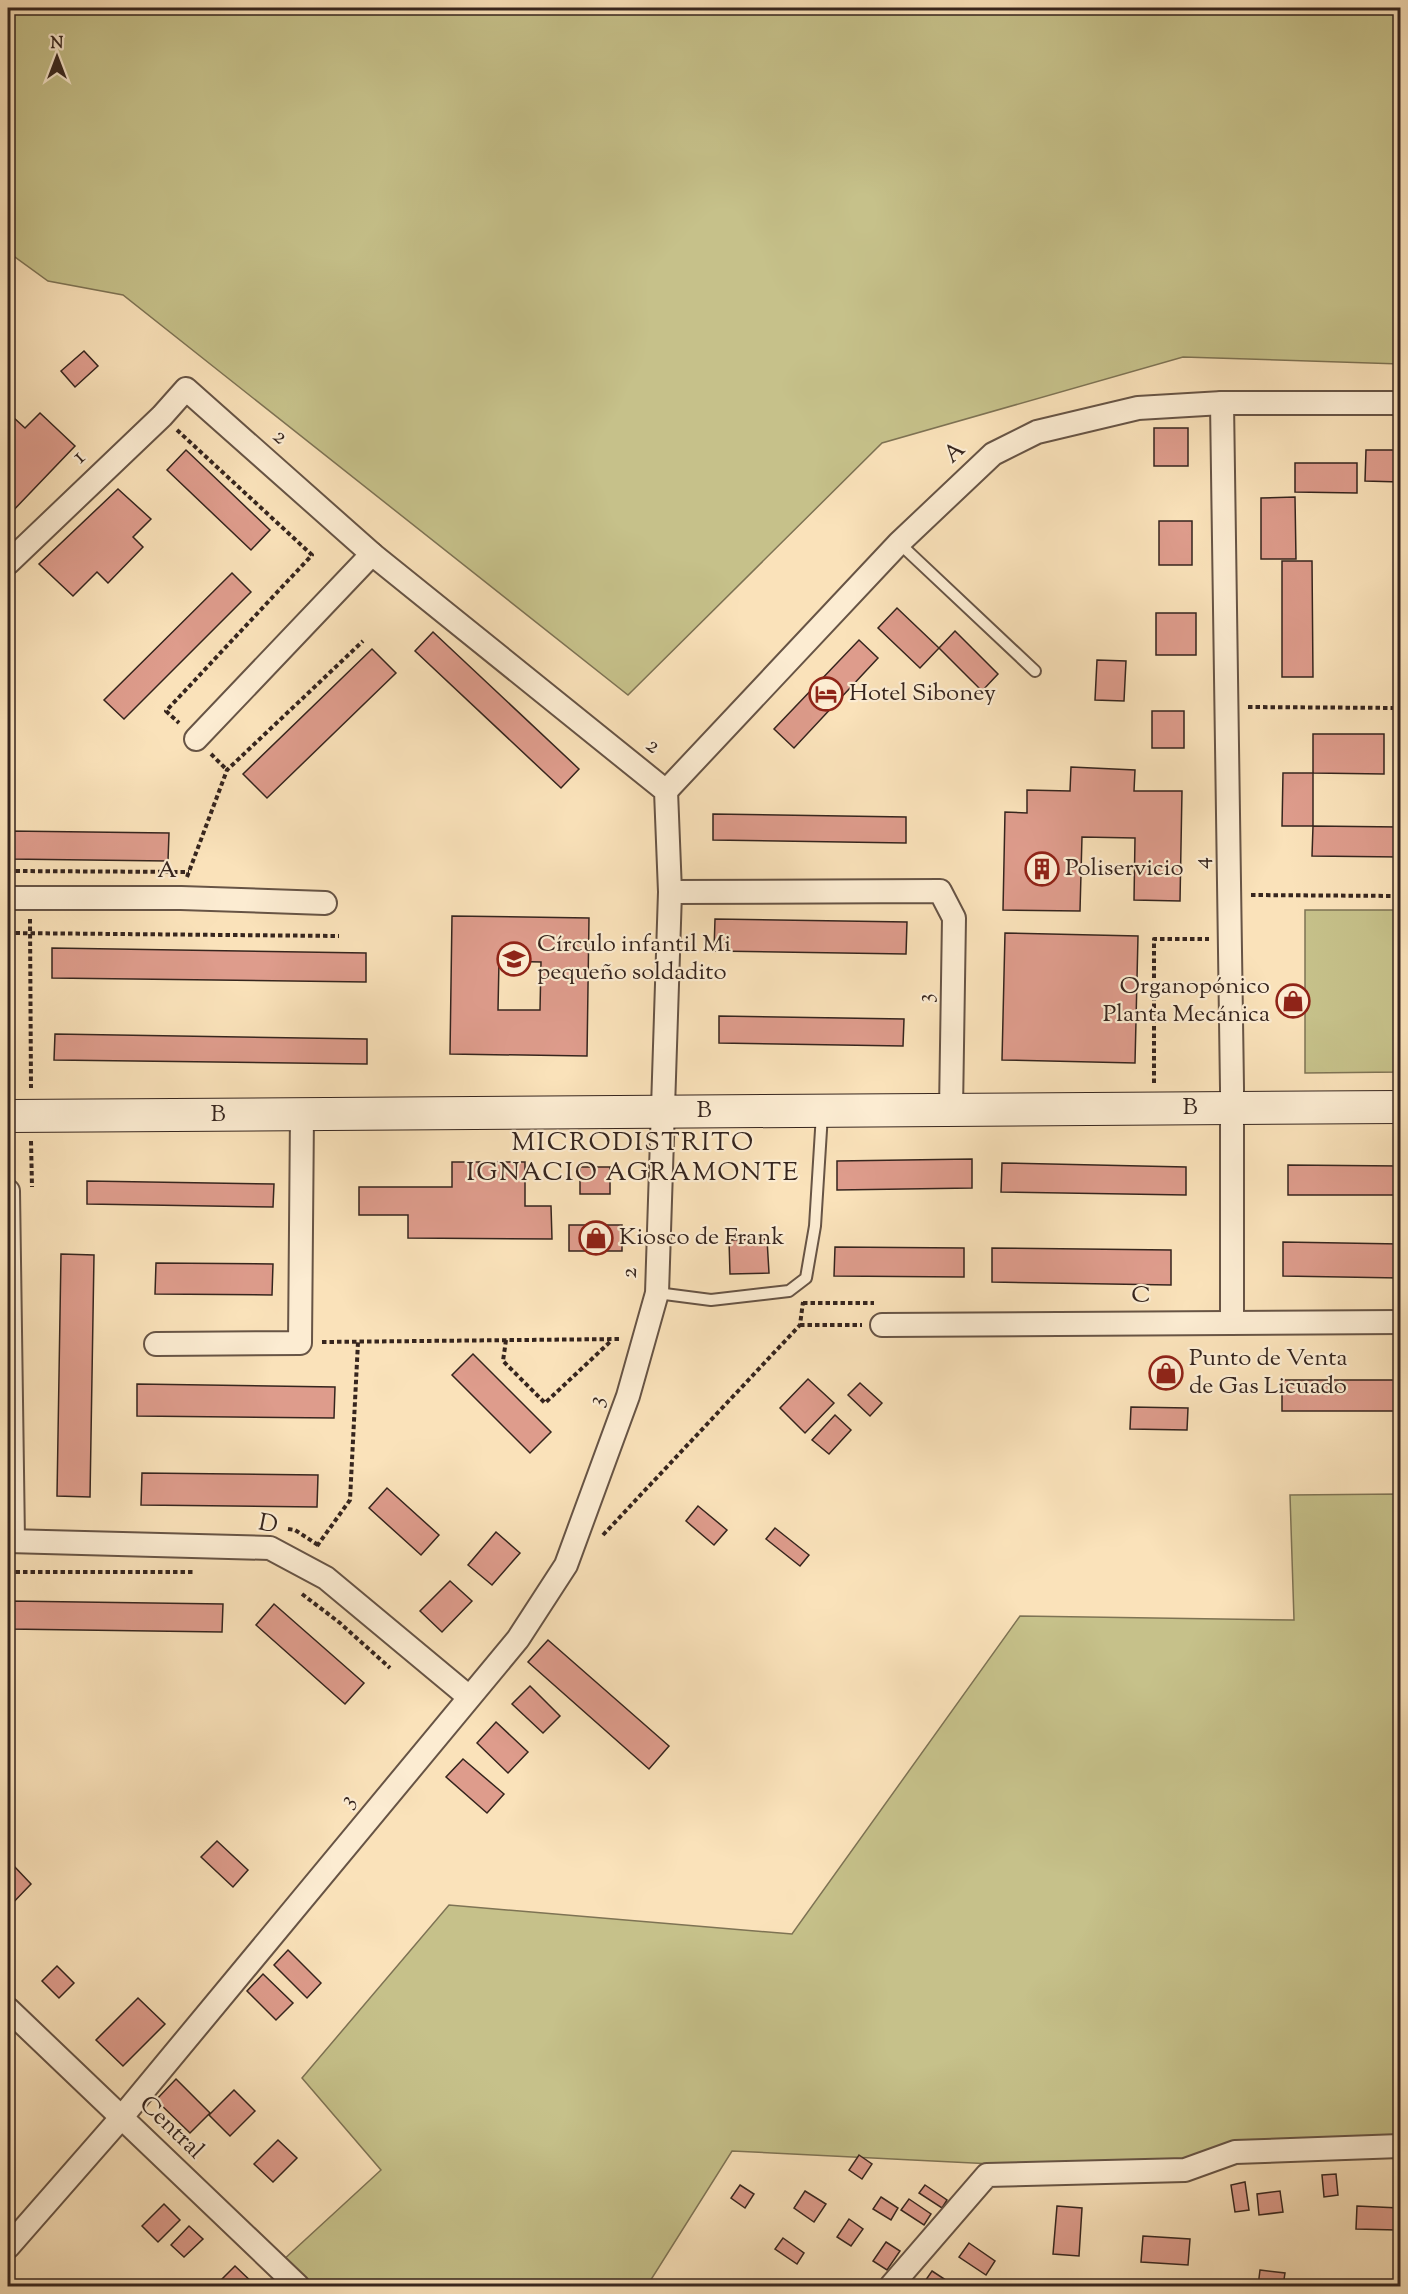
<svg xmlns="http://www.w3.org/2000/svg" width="1408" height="2294" viewBox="0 0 1408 2294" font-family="'Sorts Mill Goudy',serif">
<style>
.green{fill:#c6c18a;stroke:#7e7354;stroke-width:1.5}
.building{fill:#de9c8c;stroke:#36251e;stroke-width:1.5;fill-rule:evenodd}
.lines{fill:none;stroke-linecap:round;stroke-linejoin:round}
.lane-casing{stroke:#675445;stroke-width:14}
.street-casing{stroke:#675445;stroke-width:26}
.secondary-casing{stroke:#36251e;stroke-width:34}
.path{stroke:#36251e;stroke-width:4;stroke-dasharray:4.5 3;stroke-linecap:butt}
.lane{stroke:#fcecd2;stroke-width:10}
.street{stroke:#fcecd2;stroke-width:22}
.secondary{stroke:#fcecd2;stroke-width:32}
.labels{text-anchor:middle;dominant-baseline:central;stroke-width:4.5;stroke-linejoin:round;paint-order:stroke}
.street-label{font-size:24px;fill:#36251e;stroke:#fcecd2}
.poi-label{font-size:24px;fill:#36251e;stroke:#fcecd2;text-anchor:start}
.neighbourhood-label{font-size:26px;letter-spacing:1.5px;fill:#36251e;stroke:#fcecd2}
</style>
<rect width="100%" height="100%" fill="#fae2ba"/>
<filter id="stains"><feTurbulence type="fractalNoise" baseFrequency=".00333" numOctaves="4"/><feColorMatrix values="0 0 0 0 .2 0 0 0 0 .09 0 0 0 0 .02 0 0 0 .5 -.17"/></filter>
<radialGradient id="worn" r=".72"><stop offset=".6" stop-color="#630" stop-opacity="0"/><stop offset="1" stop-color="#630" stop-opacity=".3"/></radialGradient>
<g class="green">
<path d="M 8,8 L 1400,8 L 1400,364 L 1183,357 L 882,443 L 628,695 L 123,295 L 48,281 L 8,252 Z"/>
<path d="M 1305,910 L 1400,910 L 1400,1072 L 1305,1073 Z"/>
<path d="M 1400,1494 L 1400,2151 L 1053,2167 L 732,2151 L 647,2286 L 306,2286 L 281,2262 L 381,2170 L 302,2078 L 449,1905 L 792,1934 L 1020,1616 L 1294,1620 L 1290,1495 Z"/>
</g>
<g class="building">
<path d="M 84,351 L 98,366 L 75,387 L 61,371 Z"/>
<path d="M 40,413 L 75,446 L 8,516 L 8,422 L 13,417 L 25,428 Z"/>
<rect x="1154" y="428" width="34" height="38"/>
<path d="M 186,450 L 270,530 L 251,550 L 167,470 Z"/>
<path d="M 1366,450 L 1400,450 L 1400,482 L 1365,481 Z"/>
<path d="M 1295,463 L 1357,463 L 1357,493 L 1295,492 Z"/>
<path d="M 118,489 L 151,519 L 133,537 L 143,547 L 108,583 L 97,572 L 73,596 L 39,564 Z"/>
<path d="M 1295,497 L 1296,559 L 1261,559 L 1261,498 Z"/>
<rect x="1159" y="521" width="33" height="44"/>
<path d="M 1282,561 L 1312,561 L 1313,677 L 1282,677 Z"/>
<path d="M 232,573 L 251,592 L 124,719 L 104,700 Z"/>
<path d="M 897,608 L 939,648 L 920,668 L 878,628 Z"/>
<rect x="1156" y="613" width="40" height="42"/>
<path d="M 955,631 L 998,674 L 982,691 L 939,648 Z"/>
<path d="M 433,632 L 579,769 L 561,788 L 415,651 Z"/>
<path d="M 859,640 L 878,658 L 794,748 L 774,729 Z"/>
<path d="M 372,649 L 396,673 L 267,798 L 243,774 Z"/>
<path d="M 1097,660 L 1126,661 L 1124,701 L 1095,700 Z"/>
<rect x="1152" y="711" width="32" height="37"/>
<path d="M 1313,734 L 1384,734 L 1384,774 L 1313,773 Z"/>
<path d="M 1071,767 L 1135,770 L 1134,791 L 1182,791 L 1180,901 L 1134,900 L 1135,838 L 1082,837 L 1080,911 L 1003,910 L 1005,812 L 1027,813 L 1027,790 L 1070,791 Z"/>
<path d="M 1283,773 L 1313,773 L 1313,826 L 1282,826 Z"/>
<path d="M 713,814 L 906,817 L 906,843 L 713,840 Z"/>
<path d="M 1313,826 L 1400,827 L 1400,857 L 1312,856 Z"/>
<path d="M 8,831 L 169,833 L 168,861 L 8,859 Z"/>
<path d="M 452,916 L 589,918 L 587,1056 L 450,1054 ZM 499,961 L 541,962 L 540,1010 L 498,1010 Z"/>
<path d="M 715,919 L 907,922 L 906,954 L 714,951 Z"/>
<path d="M 1005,933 L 1138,936 L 1135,1063 L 1002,1060 Z"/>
<path d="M 52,948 L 366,953 L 366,982 L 52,978 Z"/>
<path d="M 719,1016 L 904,1019 L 903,1046 L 719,1043 Z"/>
<path d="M 55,1034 L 367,1039 L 367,1064 L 54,1060 Z"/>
<path d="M 972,1159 L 972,1188 L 837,1190 L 837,1161 Z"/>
<path d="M 452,1162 L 525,1162 L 525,1206 L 551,1206 L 552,1239 L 408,1238 L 408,1215 L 359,1215 L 359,1187 L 452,1187 Z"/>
<path d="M 1002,1163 L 1186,1167 L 1186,1195 L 1001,1192 Z"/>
<path d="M 1288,1165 L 1400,1166 L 1400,1195 L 1288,1195 Z"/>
<rect x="580" y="1167" width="30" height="27"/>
<path d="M 87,1181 L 274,1184 L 273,1207 L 87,1204 Z"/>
<rect x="569" y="1225" width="53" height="26"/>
<path d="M 767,1239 L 769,1273 L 730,1274 L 729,1240 Z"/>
<path d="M 1283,1242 L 1400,1244 L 1400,1278 L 1283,1276 Z"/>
<path d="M 835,1247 L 964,1248 L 964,1277 L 834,1276 Z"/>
<path d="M 992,1248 L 1171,1250 L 1171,1285 L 992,1282 Z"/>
<path d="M 61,1254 L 94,1255 L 90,1497 L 57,1496 Z"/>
<path d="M 156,1263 L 273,1264 L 272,1295 L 155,1294 Z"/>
<path d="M 473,1354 L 551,1432 L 530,1453 L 452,1375 Z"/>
<path d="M 808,1379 L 834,1403 L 805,1433 L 780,1408 Z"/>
<rect x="1282" y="1380" width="118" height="31"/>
<path d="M 860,1383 L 882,1403 L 870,1416 L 848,1395 Z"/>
<path d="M 137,1384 L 335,1387 L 334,1418 L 137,1416 Z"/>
<path d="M 1131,1407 L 1188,1408 L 1187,1430 L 1130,1429 Z"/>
<path d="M 835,1415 L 851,1430 L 829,1454 L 812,1440 Z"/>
<path d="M 142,1473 L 318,1475 L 317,1507 L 141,1505 Z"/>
<path d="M 387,1488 L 439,1535 L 421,1555 L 369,1508 Z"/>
<path d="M 698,1506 L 727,1530 L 714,1545 L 686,1521 Z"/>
<path d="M 775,1528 L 809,1555 L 800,1566 L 766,1539 Z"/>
<path d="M 496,1532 L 520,1553 L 492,1585 L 468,1565 Z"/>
<path d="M 450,1581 L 472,1601 L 442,1632 L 420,1611 Z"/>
<path d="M 8,1601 L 223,1604 L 222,1632 L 8,1629 Z"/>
<path d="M 274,1604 L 364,1683 L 345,1704 L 256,1625 Z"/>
<path d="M 548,1640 L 669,1746 L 649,1769 L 528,1662 Z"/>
<path d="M 530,1686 L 560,1716 L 543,1733 L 512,1704 Z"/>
<path d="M 496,1722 L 528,1752 L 508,1773 L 477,1743 Z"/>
<path d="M 463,1759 L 504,1794 L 487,1813 L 446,1777 Z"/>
<path d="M 217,1841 L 248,1870 L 233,1887 L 201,1857 Z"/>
<path d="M 13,1865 L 31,1884 L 8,1908 L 8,1870 Z"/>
<path d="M 288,1950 L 321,1983 L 307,1998 L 274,1965 Z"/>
<path d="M 57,1966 L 74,1983 L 59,1998 L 42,1981 Z"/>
<path d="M 263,1974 L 293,2003 L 276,2020 L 247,1991 Z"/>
<path d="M 138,1998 L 165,2024 L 123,2066 L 96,2040 Z"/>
<path d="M 176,2079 L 210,2113 L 190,2133 L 156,2100 Z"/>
<path d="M 234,2090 L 255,2111 L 230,2136 L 209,2115 Z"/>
<path d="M 278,2140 L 297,2158 L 273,2182 L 254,2164 Z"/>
<path d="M 859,2155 L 872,2164 L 862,2179 L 849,2170 Z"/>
<path d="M 1336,2174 L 1338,2195 L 1324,2197 L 1322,2175 Z"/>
<path d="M 1245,2182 L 1249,2210 L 1235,2212 L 1231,2185 Z"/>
<path d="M 740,2185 L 754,2194 L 745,2208 L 731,2198 Z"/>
<path d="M 925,2185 L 947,2200 L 942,2208 L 919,2193 Z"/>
<path d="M 805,2191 L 826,2204 L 814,2222 L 794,2208 Z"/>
<path d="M 1280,2191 L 1283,2212 L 1259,2215 L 1257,2194 Z"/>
<path d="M 881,2197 L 898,2208 L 891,2220 L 873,2209 Z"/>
<path d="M 909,2199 L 931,2214 L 924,2225 L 901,2210 Z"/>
<path d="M 164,2204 L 180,2220 L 158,2242 L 142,2226 Z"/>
<path d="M 1057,2206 L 1082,2208 L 1079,2256 L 1053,2254 Z"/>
<path d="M 1357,2206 L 1399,2208 L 1397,2230 L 1356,2229 Z"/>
<path d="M 849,2219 L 863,2229 L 851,2246 L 837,2237 Z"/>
<path d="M 189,2226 L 203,2239 L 184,2257 L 171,2245 Z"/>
<path d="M 1143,2236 L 1190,2239 L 1188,2265 L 1141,2262 Z"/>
<path d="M 783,2238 L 804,2253 L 797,2264 L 775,2249 Z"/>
<path d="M 886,2242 L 900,2251 L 887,2270 L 873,2261 Z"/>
<path d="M 969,2243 L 995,2261 L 986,2275 L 959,2257 Z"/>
<path d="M 235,2266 L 256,2286 L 215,2286 Z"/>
<path d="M 1260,2270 L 1285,2273 L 1283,2286 L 1258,2286 Z"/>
<path d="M 932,2271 L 955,2286 L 927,2286 L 923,2284 Z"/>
</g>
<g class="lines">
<defs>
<g id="lane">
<path d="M 899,543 L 1035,671"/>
<path d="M 657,1293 L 711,1300 L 789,1291 L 806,1278 L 815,1226 L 822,1114"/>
</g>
<g id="street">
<path d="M 1222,403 L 1232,1088 L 1232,1322"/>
<path d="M 8,563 L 162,416 L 186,389 L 372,554 L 666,791 L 670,892 L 657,1293 L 628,1396 L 566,1565 L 518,1639 L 121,2118 L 8,2247"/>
<path d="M 196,739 L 372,554"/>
<path d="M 666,791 L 899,543 L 993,454 L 1037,432 L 1138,408 L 1222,403 L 1400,403"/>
<path d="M 670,892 L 940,891 L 954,918 L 951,1110"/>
<path d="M 8,898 L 181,898 L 325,903"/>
<path d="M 8,1191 L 13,1541"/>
<path d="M 882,1325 L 1400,1322"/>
<path d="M 156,1344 L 300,1343 L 302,1114"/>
<path d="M 8,1541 L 270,1548 L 326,1578 L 469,1697"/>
<path d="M 8,2009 L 298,2286"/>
<path d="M 891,2286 L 987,2175 L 1185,2170 L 1235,2152 L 1400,2146"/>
</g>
<path id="secondary" d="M 8,1116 L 1400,1107"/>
</defs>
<use href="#lane" class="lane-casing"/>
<use href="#street" class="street-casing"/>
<use href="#secondary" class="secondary-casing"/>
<g class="path">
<path d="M 177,430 L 312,555 L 166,711 L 179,723"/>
<path d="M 1248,707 L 1400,708"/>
<path d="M 211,754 L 227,770"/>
<path d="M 8,871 L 189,872"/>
<path d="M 187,877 L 227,770 L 363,641"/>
<path d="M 1251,895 L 1400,896"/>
<path d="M 30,919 L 31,1088"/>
<path d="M 8,933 L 339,936"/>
<path d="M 1154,1083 L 1154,939 L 1209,939"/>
<path d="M 31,1141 L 32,1187"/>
<path d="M 803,1303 L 874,1303"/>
<path d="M 800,1325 L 862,1325"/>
<path d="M 506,1340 L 503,1361 L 545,1403 L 612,1340"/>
<path d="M 322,1342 L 621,1339"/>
<path d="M 288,1529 L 295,1530 L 318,1545"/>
<path d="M 603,1535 L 800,1325 L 803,1302"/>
<path d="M 317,1546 L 350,1500 L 358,1342"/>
<path d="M 8,1572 L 193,1572"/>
<path d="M 302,1594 L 340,1623 L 390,1668"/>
</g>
<use href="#lane" class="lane"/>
<use href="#street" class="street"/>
<use href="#secondary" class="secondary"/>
</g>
<defs>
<symbol id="hotel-ring" viewBox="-11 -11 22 22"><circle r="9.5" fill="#fcecd2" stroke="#8f2418" stroke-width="1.5"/><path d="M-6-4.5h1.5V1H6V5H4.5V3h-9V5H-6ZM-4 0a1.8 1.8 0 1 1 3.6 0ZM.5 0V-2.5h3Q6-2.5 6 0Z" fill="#8f2418"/></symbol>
<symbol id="building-ring" viewBox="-11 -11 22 22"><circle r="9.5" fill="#fcecd2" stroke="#8f2418" stroke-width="1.5"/><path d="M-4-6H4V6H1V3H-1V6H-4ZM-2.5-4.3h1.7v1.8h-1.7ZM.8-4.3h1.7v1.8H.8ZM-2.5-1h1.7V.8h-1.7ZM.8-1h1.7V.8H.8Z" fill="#8f2418"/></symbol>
<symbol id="school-ring" viewBox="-11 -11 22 22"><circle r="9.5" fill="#fcecd2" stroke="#8f2418" stroke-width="1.5"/><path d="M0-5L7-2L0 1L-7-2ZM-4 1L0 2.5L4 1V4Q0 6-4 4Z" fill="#8f2418"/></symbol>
<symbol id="shop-ring" viewBox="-11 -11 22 22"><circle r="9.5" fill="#fcecd2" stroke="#8f2418" stroke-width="1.5"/><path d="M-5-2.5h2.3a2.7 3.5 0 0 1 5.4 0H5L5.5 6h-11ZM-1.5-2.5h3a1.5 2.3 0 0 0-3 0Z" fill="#8f2418"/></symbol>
</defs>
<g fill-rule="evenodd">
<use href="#hotel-ring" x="807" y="675" width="38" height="38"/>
<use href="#building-ring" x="1023" y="850" width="38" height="38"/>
<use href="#school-ring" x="495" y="940" width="38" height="38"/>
<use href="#shop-ring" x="1274" y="982" width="38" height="38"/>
<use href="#shop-ring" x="577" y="1219" width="38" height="38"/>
<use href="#shop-ring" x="1147" y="1354" width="38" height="38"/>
</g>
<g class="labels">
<g class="street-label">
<text transform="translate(280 437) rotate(42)">2</text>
<text transform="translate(955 453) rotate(-43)">A</text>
<text transform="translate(79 457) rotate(-44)">1</text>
<text transform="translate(653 746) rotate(39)">2</text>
<text transform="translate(1202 863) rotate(-91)">4</text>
<text x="167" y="871">A</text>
<text transform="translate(926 998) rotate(-89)">3</text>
<text x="1190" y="1108">B</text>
<text x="704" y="1111">B</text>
<text x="218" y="1115">B</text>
<text transform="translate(630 1273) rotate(-88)">2</text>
<text x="1141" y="1296">C</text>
<text transform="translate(597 1401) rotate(-70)">3</text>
<text transform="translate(268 1525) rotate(11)">D</text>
<text transform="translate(348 1801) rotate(-50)">3</text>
<text transform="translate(171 2128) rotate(44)">Central</text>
</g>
<g class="poi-label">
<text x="849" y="694">Hotel Siboney</text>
<text x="1065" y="869">Poliservicio</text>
<text x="537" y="945">Círculo infantil Mi<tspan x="537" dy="28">pequeño soldadito</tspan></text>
<text x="1270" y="987" text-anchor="end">Organopónico<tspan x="1270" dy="28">Planta Mecánica</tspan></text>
<text x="619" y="1238">Kiosco de Frank</text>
<text x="1189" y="1359">Punto de Venta<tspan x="1189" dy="28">de Gas Licuado</tspan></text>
</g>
<g class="neighbourhood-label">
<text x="633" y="1143">MICRODISTRITO<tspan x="633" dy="30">IGNACIO AGRAMONTE</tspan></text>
</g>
</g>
<rect width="1408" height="2294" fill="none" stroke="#fae2ba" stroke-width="30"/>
<rect x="9" y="9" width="1390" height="2276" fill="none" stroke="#36251e" stroke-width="3"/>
<rect x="15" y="15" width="1378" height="2264" fill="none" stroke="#36251e" stroke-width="1.5"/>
<g transform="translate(57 57)" stroke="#fcecd2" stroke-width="4.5" paint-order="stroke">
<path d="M0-4.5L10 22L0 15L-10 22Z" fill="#36251e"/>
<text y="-9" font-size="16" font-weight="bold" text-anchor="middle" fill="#36251e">N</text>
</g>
<rect width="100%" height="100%" filter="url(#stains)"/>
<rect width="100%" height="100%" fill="url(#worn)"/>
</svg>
